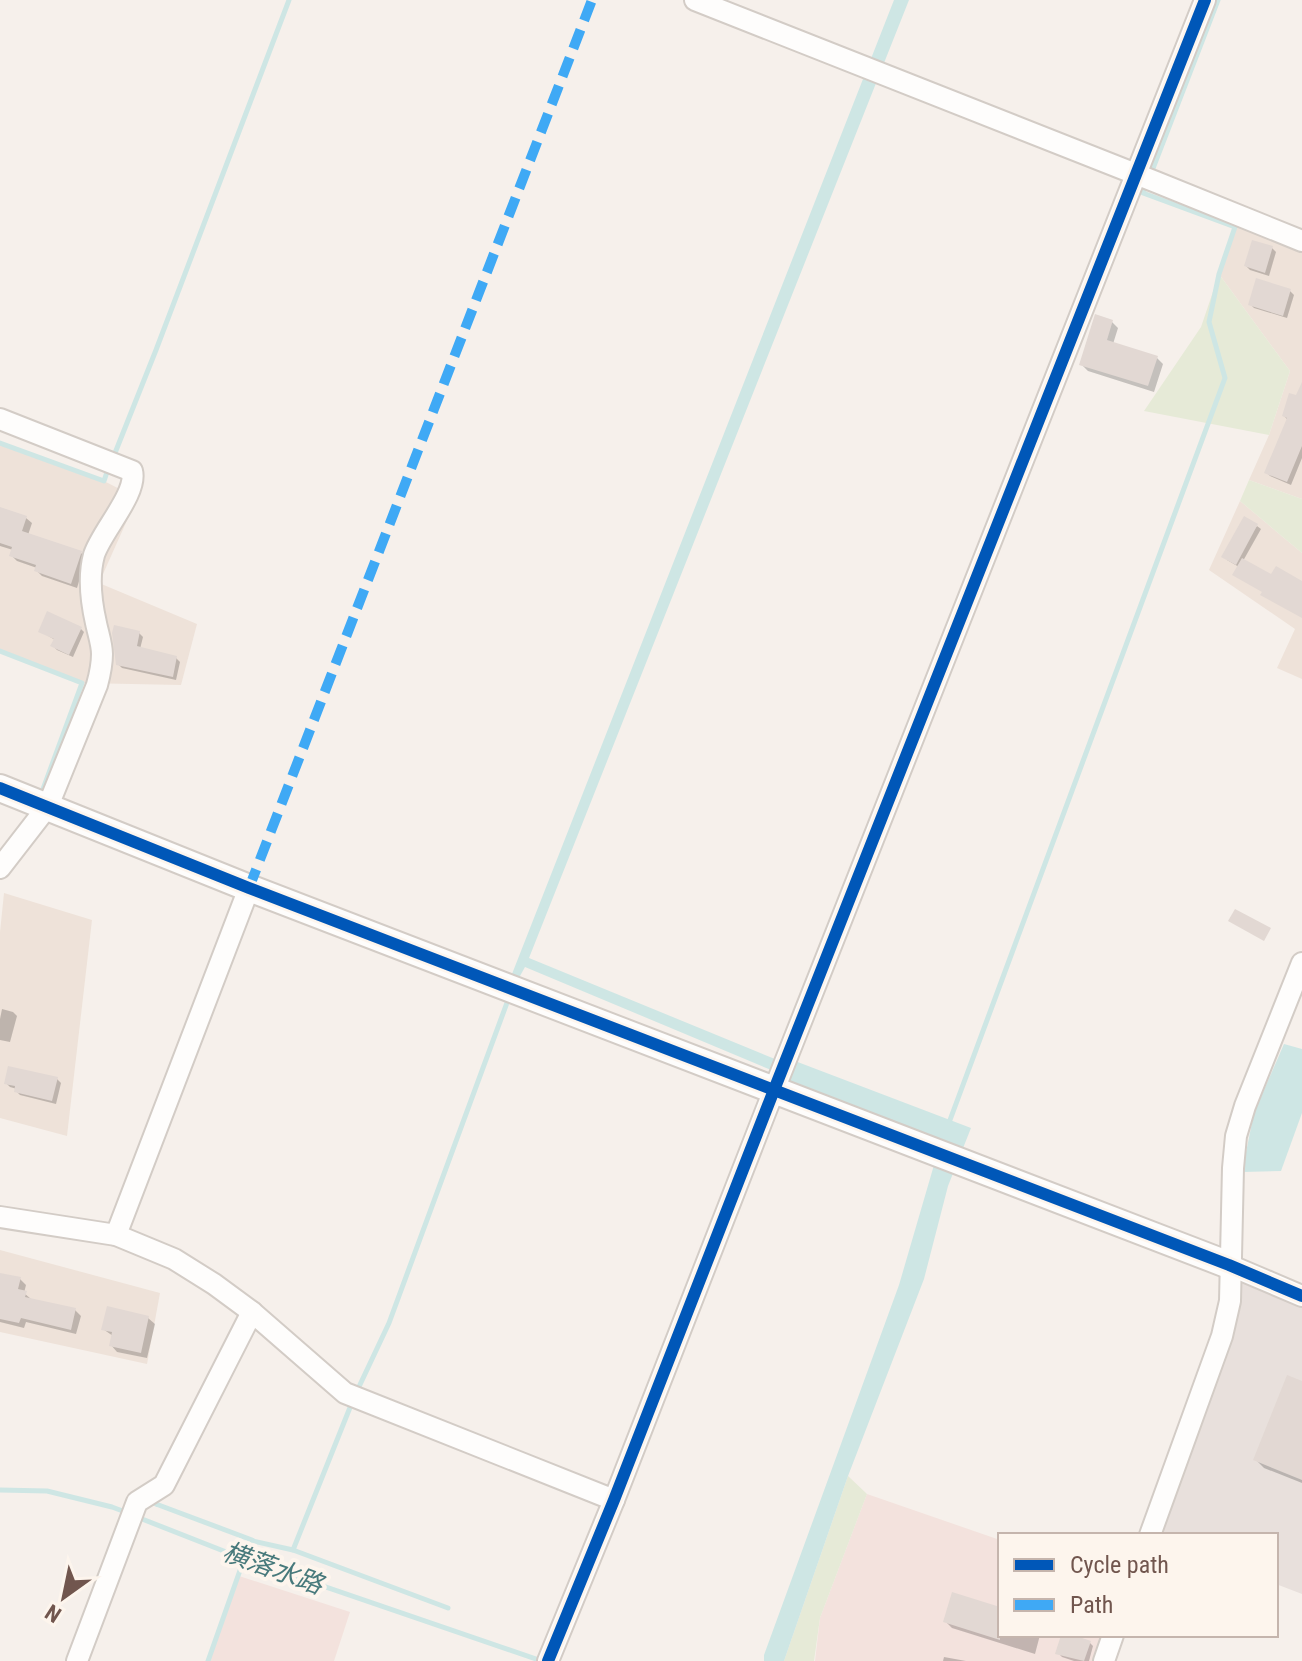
<svg xmlns="http://www.w3.org/2000/svg" width="1302" height="1661" viewBox="0 0 1302 1661" font-family="'Roboto Condensed','Noto Sans JP',sans-serif">
<style>
.residential{fill:#eee2d9}
.commercial{fill:#f3e2dd}
.industrial{fill:#e8e0dc}
.green{fill:#e6ead7}
.water{fill:#cee6e4}
.shadow{fill:#0003}
.lines{fill:none;stroke-linecap:round;stroke-linejoin:round}
.stream{stroke:#cee6e4;stroke-width:5}
.building{fill:#e2d8d3}
.minor-casing{stroke:#d3ccc6;stroke-width:24}
.tertiary-casing{stroke:#d3ccc6;stroke-width:30}
.minor{stroke:#fefdfc;stroke-width:20}
.tertiary{stroke:#fefdfc;stroke-width:26}
.quiet{stroke:#3fa9f5;stroke-width:10;stroke-dasharray:20 10;stroke-linecap:butt}
.cycleway-casing{stroke:#fdf5ed;stroke-width:17}
.cycleway{stroke:#0057b8;stroke-width:12}
.labels{text-anchor:middle;dominant-baseline:central;stroke-width:8;stroke-linejoin:round;paint-order:stroke}
.water-label{font-size:26px;font-style:italic;fill:#47797b;stroke:#fdf5ed}
</style>
<rect width="100%" height="100%" fill="#f6f0eb"/>
<g class="residential">
<path d="M 1242,206 L 1302,233 L 1302,499 L 1249,480 L 1269,435 L 1290,371 L 1219,274 Z"/>
<path d="M 0,443 L 104,481 L 137,498 L 99,583 L 197,624 L 181,685 L 82,683 L 0,651 Z"/>
<path d="M 1240,501 L 1302,553 L 1302,679 L 1277,668 L 1295,629 L 1209,570 Z"/>
<path d="M 4,893 L 92,920 L 67,1136 L 0,1118 L 0,932 Z"/>
<path d="M 0,1250 L 160,1293 L 147,1364 L 0,1332 Z"/>
</g>
<g class="commercial">
<path d="M 867,1494 L 1000,1540 L 1000,1635 L 1107,1635 L 1098,1661 L 815,1661 L 820,1618 Z"/>
<path d="M 239,1576 L 350,1612 L 334,1661 L 208,1661 Z"/>
</g>
<path class="industrial" d="M 1241,1282 L 1302,1307 L 1302,1594 L 1276,1584 L 1276,1535 L 1161,1535 L 1234,1331 Z"/>
<g class="green">
<path d="M 1219,274 L 1290,371 L 1269,435 L 1144,411 L 1201,327 Z"/>
<path d="M 1249,480 L 1302,499 L 1302,553 L 1240,501 Z"/>
<path d="M 848,1476 L 867,1494 L 820,1618 L 814,1661 L 784,1661 Z"/>
</g>
<g class="water">
<path d="M 894,0 L 909,0 L 529,958 L 792,1066 L 795,1061 L 971,1128 L 948,1186 L 924,1279 L 848,1476 L 784,1661 L 764,1661 L 764,1655 L 899,1285 L 941,1141 L 787,1082 L 788,1077 L 525,967 L 520,976 L 515,977 L 512,974 Z"/>
<path d="M 1284,1044 L 1302,1049 L 1302,1113 L 1281,1171 L 1242,1172 L 1254,1113 Z"/>
</g>
<g class="shadow">
<path d="M 1272,248 L 1276,252 L 1269,276 L 1250,270 L 1246,266 Z"/>
<path d="M 1290,291 L 1294,295 L 1287,318 L 1254,308 L 1250,304 Z"/>
<path d="M 1112,322 L 1118,328 L 1113,344 L 1157,358 L 1163,364 L 1154,392 L 1088,371 L 1081,364 Z"/>
<path d="M 1302,399 L 1302,458 L 1291,485 L 1270,476 L 1266,472 L 1288,420 L 1284,416 Z"/>
<path d="M 0,509 L 26,518 L 32,523 L 28,535 L 81,553 L 86,558 L 77,588 L 42,576 L 37,571 L 37,568 L 17,561 L 11,555 L 13,550 L 0,546 Z"/>
<path d="M 1257,526 L 1261,529 L 1243,561 L 1272,577 L 1302,583 L 1302,611 L 1264,593 L 1239,567 L 1227,560 Z"/>
<path d="M 80,628 L 84,632 L 73,657 L 57,650 L 53,646 L 55,640 L 40,631 Z"/>
<path d="M 139,633 L 143,637 L 140,649 L 176,658 L 180,662 L 176,680 L 122,668 L 118,664 Z"/>
<path d="M 2,1009 L 13,1012 L 17,1016 L 10,1042 L 0,1040 L 0,1019 Z"/>
<path d="M 57,1079 L 61,1083 L 56,1104 L 20,1095 L 16,1091 L 17,1089 L 10,1087 L 6,1083 Z"/>
<path d="M 0,1275 L 20,1279 L 26,1285 L 24,1293 L 31,1299 L 75,1310 L 81,1316 L 76,1334 L 26,1322 L 24,1328 L 0,1322 Z"/>
<path d="M 148,1318 L 155,1324 L 147,1358 L 117,1352 L 111,1345 L 113,1336 L 103,1329 Z"/>
<path d="M 1302,1383 L 1302,1483 L 1264,1468 L 1255,1459 Z"/>
<path d="M 1000,1609 L 1000,1635 L 1040,1635 L 1035,1654 L 952,1628 L 945,1621 Z"/>
<path d="M 1063,1635 L 1089,1642 L 1093,1646 L 1089,1661 L 1074,1661 L 1062,1657 L 1058,1653 Z"/>
<path d="M 944,1657 L 966,1661 L 943,1661 Z"/>
</g>
<g class="lines">
<g class="stream">
<path d="M 1150,176 L 1218,0"/>
<path d="M 0,443 L 104,481 L 107,472"/>
<path d="M 115,453 L 156,350 L 289,0"/>
<path d="M 0,651 L 82,683 L 43,789"/>
<path d="M 950,1120 L 1225,378 L 1209,322 L 1219,274 L 1235,227 L 1143,193 L 1146,185"/>
<path d="M 357,1391 L 389,1323 L 508,1000"/>
<path d="M 0,1490 L 47,1491 L 112,1507 L 128,1513"/>
<path d="M 156,1504 L 252,1540"/>
<path d="M 137,1517 L 244,1559 L 542,1661"/>
<path d="M 293,1550 L 448,1608"/>
<path d="M 208,1661 L 244,1559 L 253,1541 L 293,1550 L 353,1400"/>
</g>
</g>
<g class="building">
<path d="M 1252,240 L 1273,246 L 1265,273 L 1244,266 Z"/>
<path d="M 1256,278 L 1291,289 L 1283,316 L 1248,305 Z"/>
<path d="M 1095,314 L 1113,320 L 1107,340 L 1158,356 L 1148,386 L 1079,365 Z"/>
<path d="M 1302,382 L 1302,446 L 1287,482 L 1264,473 L 1287,418 L 1282,416 L 1289,393 L 1296,395 Z"/>
<path d="M 0,507 L 27,516 L 22,531 L 82,551 L 71,584 L 34,571 L 36,565 L 9,556 L 12,547 L 0,543 Z"/>
<path d="M 1244,516 L 1258,524 L 1236,565 L 1221,557 Z"/>
<path d="M 1242,558 L 1271,574 L 1276,566 L 1302,581 L 1302,618 L 1260,595 L 1262,592 L 1232,575 Z"/>
<path d="M 47,611 L 82,627 L 69,655 L 50,646 L 54,639 L 38,632 Z"/>
<path d="M 114,625 L 140,631 L 137,646 L 177,656 L 173,677 L 116,665 L 112,633 Z"/>
<path d="M 1235,909 L 1271,928 L 1264,941 L 1228,921 Z"/>
<path d="M 8,1066 L 58,1077 L 52,1101 L 14,1092 L 15,1086 L 4,1084 Z"/>
<path d="M 0,1273 L 21,1277 L 18,1289 L 27,1291 L 25,1297 L 76,1308 L 71,1330 L 21,1318 L 19,1323 L 0,1319 Z"/>
<path d="M 107,1306 L 149,1316 L 141,1353 L 109,1346 L 112,1332 L 101,1330 Z"/>
<path d="M 1287,1375 L 1302,1381 L 1302,1480 L 1253,1460 Z"/>
<path d="M 952,1592 L 1000,1607 L 1000,1640 L 943,1622 Z"/>
<path d="M 1061,1635 L 1073,1635 L 1091,1641 L 1084,1661 L 1055,1654 Z"/>
</g>
<g class="lines">
<defs>
<g id="minor">
<path d="M 695,0 L 1156,182 L 1302,241"/>
<path d="M 0,419 L 132,471 C 138,493 101,532 94,555 C 88,577 91,601 96,623 C 98,633 102,644 102,654 C 102,664 100,674 97,685 L 48,806 L 0,868"/>
<path d="M 0,1217 L 116,1235 L 174,1259 L 214,1284 L 252,1312 L 345,1393 L 614,1500"/>
<path d="M 116,1235 L 249,888"/>
<path d="M 1229,1265 L 1302,1296"/>
<path d="M 1150,1535 L 1222,1336 L 1230,1301 L 1233,1168 L 1236,1136 L 1245,1106 L 1302,963"/>
<path d="M 77,1661 L 137,1502 L 164,1485 L 252,1312"/>
<path d="M 548,1661 L 614,1500 L 774,1090 L 1205,0"/>
<path d="M 1104,1661 L 1113,1635"/>
</g>
<path id="tertiary" d="M 0,788 L 249,888 L 1229,1265"/>
</defs>
<use href="#minor" class="minor-casing"/>
<use href="#tertiary" class="tertiary-casing"/>
<use href="#minor" class="minor"/>
<use href="#tertiary" class="tertiary"/>
<path class="quiet" d="M 249,888 L 592,0"/>
<defs>
<g id="cycleway">
<path d="M 0,788 L 249,888 L 1229,1265 L 1302,1296"/>
<path d="M 548,1661 L 614,1500 L 774,1090 L 1205,0"/>
</g>
</defs>
<use href="#cycleway" class="cycleway-casing"/>
<use href="#cycleway" class="cycleway"/>
</g>
<g class="labels">
<g class="water-label">
<text transform="translate(273 1568) rotate(20)">横落水路</text>
</g>
</g>
<rect x="998" y="1533" width="280" height="104" fill="#fdf5ed" stroke="#c5b5ad" stroke-width="2"/>
<rect x="1014" y="1559" width="40" height="12" fill="#0057b8" stroke="#c5b5ad" stroke-width="2"/>
<text x="1070" y="1573" font-size="24" fill="#71564e">Cycle path</text>
<rect x="1014" y="1599" width="40" height="12" fill="#3fa9f5" stroke="#c5b5ad" stroke-width="2"/>
<text x="1070" y="1613" font-size="24" fill="#71564e">Path</text>
<g transform="translate(64 1597) rotate(213)" stroke="#fdf5ed" stroke-width="6" paint-order="stroke">
<path d="M0-6L14 30L0 20L-14 30Z" fill="#71564e"/>
<text y="-12" font-size="22" font-weight="bold" text-anchor="middle" fill="#71564e">N</text>
</g>
</svg>
